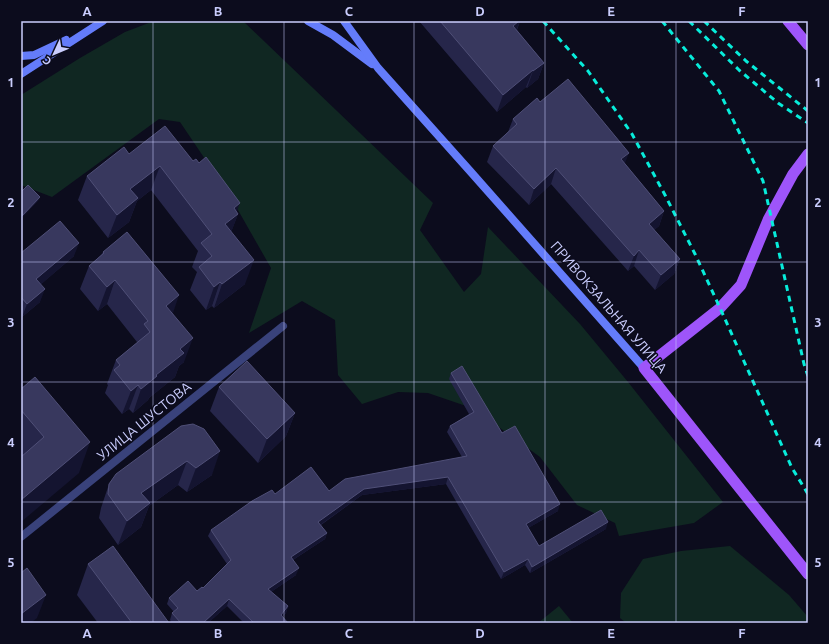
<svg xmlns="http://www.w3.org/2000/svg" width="829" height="644" viewBox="0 0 829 644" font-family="Ubuntu,sans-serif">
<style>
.green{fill:#102722}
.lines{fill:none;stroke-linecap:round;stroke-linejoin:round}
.minor{stroke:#39427b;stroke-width:8}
.secondary{stroke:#647cfa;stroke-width:8}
.primary{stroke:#9e55fa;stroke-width:11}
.rail{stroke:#07ecda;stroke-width:3;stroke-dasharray:6 5;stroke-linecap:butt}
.wall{fill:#26264a}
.shaded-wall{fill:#141430}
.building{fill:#38385e;stroke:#4f4f77}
.grid{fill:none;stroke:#cacdfd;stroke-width:1;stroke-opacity:0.55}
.labels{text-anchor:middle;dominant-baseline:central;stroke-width:3;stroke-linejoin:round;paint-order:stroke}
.street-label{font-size:14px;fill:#cacdfd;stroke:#0c0c1d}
.neatline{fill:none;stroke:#cacdfd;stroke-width:1.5}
.grid-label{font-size:13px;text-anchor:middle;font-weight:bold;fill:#cacdfd}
</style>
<rect width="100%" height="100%" fill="#0c0c1d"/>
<g class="green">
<path d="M 154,21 L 239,21 L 244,22 L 433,203 L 420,230 L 464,292 L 481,274 L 488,227 L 580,324 L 628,382 L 723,502 L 694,523 L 619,536 L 615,523 L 577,505 L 540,457 L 500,428 L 469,407 L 428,393 L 398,392 L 362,404 L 338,375 L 335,320 L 302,301 L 249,333 L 271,268 L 230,196 L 180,122 L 159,119 L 52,197 L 21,185 L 21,95 L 80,58 L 125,32 Z"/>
<path d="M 730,546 L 789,595 L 808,617 L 808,623 L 626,623 L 620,618 L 621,593 L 643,559 L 681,551 Z"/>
<path d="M 559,606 L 573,623 L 538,623 Z"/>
</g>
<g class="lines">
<path class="minor" d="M 21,537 L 283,326"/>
<g class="secondary">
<path d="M 308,21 L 333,35 L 372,64"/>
<path d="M 344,21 L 378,68 L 470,171 L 644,368"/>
<path d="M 21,56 L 34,55 L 66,40"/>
<path d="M 21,74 L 103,21"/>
</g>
<g class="primary">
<path d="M 788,21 L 808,45"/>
<path d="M 808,154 L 793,174 L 768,220 L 741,285 L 720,308 L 644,368 L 808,574"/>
</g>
<g class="rail">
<path d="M 543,21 L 588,71 L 632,134 L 665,195 L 695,254 L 720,308 L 792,468 L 808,494"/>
<path d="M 662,21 L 719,91 L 763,181 L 804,364 L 808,376"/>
<path d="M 689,21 L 739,70 L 778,103 L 808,123"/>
<path d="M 704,21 L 746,61 L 808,111"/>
</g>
</g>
<g class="wall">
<path d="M 419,21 L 520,21 L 517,30 L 544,63 L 538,79 L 527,88 L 526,87 L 497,112 Z"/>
<path d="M 540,102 L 625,164 L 664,211 L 659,226 L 654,230 L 680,259 L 674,274 L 655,290 L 634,266 L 628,271 L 551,184 L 529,205 L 487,162 L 493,146 L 508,132 L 513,119 Z"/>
<path d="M 129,154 L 193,161 L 238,214 L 231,232 L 245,284 L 214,308 L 212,306 L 206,310 L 190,290 L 197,272 L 192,267 L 198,251 L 151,190 L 137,201 L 129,222 L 108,238 L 78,200 L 87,176 Z"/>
<path d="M 103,252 L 173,313 L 184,362 L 179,366 L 175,377 L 149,398 L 148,400 L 133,413 L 129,409 L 122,414 L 105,393 L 108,385 L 107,384 L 116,360 L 137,343 L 137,342 L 107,304 L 98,311 L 80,289 L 89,266 L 101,255 Z"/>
<path d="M 21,253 L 74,256 L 41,284 L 40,302 L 22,317 L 21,316 Z"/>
<path d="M 451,373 L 502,433 L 558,511 L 528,528 L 539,546 L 606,529 L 530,573 L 525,565 L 501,579 L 446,484 L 362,495 L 321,525 L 327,533 L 325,539 L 293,560 L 296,575 L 271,592 L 288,606 L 286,613 L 282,617 L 288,623 L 244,623 L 227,606 L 208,623 L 172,623 L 170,620 L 172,613 L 174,612 L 167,604 L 169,598 L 197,591 L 203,588 L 227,564 L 208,536 L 211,530 L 275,494 L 329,491 L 462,457 L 447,432 L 450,426 L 469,414 L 449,379 Z"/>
<path d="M 219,387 L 295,413 L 286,436 L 258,463 L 210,411 Z"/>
<path d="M 21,389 L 79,473 L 22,456 L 21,454 Z"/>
<path d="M 181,426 L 212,475 L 187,492 L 178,485 L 149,506 L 141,527 L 118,545 L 99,518 L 101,508 L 109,484 Z"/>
<path d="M 88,564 L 169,623 L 98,623 L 77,595 Z"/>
</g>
<g class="shaded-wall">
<path d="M 519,21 L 520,21 L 514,36 L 513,26 Z"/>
<path d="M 544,63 L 538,79 L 527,88 L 533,71 Z"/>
<path d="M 533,70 L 526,87 L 497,112 L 503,95 Z"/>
<path d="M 629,153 L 623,168 L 621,159 Z"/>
<path d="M 160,166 L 151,190 L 137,201 L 129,222 L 108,238 L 117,215 L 130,189 Z"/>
<path d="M 556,168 L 551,184 L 529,205 L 534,189 Z"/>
<path d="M 40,197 L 38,201 L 21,219 L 21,217 Z"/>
<path d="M 240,203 L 235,216 L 238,214 L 229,238 L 225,224 L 234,208 Z"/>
<path d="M 664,211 L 659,226 L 643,239 L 649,224 Z"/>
<path d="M 79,243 L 74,256 L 32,292 L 36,279 Z"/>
<path d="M 639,250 L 634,266 L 628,271 L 634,256 Z"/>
<path d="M 680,259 L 674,274 L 655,290 L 661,275 Z"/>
<path d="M 254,260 L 245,284 L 214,308 L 222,284 Z"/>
<path d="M 115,280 L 107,304 L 98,311 L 107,287 Z"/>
<path d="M 220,282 L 212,306 L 206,310 L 214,287 Z"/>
<path d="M 45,289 L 40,302 L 22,317 L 27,304 Z"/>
<path d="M 179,295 L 171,319 L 166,306 Z"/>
<path d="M 193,338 L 184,362 L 179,366 L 175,377 L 149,398 L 148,400 L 133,413 L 141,389 L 156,375 L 180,349 Z"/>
<path d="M 138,385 L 129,409 L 122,414 L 131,391 Z"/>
<path d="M 295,413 L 286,436 L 258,463 L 267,439 Z"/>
<path d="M 90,442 L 79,473 L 21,522 L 21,500 Z"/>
<path d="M 220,451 L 212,475 L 187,492 L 196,468 Z"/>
<path d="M 187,461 L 178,485 L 149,506 L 141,527 L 118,545 L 127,521 L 141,493 Z"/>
<path d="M 448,477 L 446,484 L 362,495 L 316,528 L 318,522 L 364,489 Z"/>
<path d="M 560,504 L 558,511 L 523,531 L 526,524 Z"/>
<path d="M 608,522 L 606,529 L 530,573 L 532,567 Z"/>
<path d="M 327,533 L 325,539 L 288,563 L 291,557 Z"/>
<path d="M 528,559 L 525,565 L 501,579 L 504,572 Z"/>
<path d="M 299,568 L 296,575 L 265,596 L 268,589 Z"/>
<path d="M 46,595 L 37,618 L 31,623 L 21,623 L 21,614 Z"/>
<path d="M 229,599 L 227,606 L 208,623 L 203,623 Z"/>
<path d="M 288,606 L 286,613 L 278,622 L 281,615 Z"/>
</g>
<g class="building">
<path d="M 440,21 L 519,21 L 513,26 L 544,63 L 533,71 L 533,70 L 503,95 Z"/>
<path d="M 568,79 L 629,153 L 621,159 L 664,211 L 649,224 L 680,259 L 661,275 L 639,250 L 634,256 L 556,168 L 534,189 L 493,146 L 517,124 L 513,119 L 537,98 L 540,102 Z"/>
<path d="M 165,126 L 193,161 L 196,159 L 199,163 L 206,157 L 240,203 L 234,208 L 238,214 L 225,224 L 254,260 L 222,284 L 220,282 L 214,287 L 199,267 L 212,256 L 201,243 L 212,234 L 160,166 L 130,189 L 138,198 L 117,215 L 87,176 L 124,147 L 129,154 Z"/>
<path d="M 28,185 L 40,197 L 21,217 L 21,192 Z"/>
<path d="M 60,221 L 79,243 L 36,279 L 45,289 L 27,304 L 21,297 L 21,253 Z"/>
<path d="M 127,232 L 179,295 L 166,306 L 193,338 L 180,349 L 184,353 L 156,375 L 157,376 L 141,389 L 138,385 L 131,391 L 114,370 L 120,365 L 116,360 L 150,332 L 144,324 L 148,321 L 115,280 L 107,287 L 89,266 L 104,253 L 103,252 Z"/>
<path d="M 247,361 L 295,413 L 267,439 L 219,387 Z"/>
<path d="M 462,366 L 502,433 L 515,426 L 560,504 L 526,524 L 539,546 L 601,510 L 608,522 L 532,567 L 528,559 L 504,572 L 448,477 L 364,489 L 318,522 L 327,533 L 291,557 L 299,568 L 268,589 L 288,606 L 281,615 L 288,623 L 254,623 L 229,599 L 203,623 L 181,623 L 172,613 L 178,608 L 169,598 L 188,581 L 197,591 L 202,587 L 203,588 L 231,560 L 211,530 L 252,501 L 272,490 L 275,494 L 311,467 L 329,491 L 345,479 L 467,456 L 450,426 L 474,412 L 451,373 Z"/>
<path d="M 35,377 L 90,442 L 21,500 L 21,457 L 44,437 L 21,410 L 21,389 Z"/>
<path d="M 193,424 L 204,429 L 220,451 L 196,468 L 187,461 L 141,493 L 150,503 L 127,521 L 108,494 L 109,484 L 116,474 L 181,426 Z"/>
<path d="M 113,546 L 169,623 L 132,623 L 88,564 Z"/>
<path d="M 27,568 L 46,595 L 21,614 L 21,573 Z"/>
</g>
<path class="grid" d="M 153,21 L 153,623M 284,21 L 284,623M 414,21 L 414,623M 545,21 L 545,623M 676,21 L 676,623M 21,142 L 808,142M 21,262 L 808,262M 21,382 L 808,382M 21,502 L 808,502"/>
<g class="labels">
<g class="street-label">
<text transform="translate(609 307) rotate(49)">ПРИВОКЗАЛЬНАЯ УЛИЦА</text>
<text transform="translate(144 421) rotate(-39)">УЛИЦА ШУСТОВА</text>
</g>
</g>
<rect width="829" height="644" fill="none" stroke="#0c0c1d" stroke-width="44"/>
<g transform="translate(54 54) rotate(226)" stroke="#0c0c1d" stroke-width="3" paint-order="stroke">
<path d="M0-3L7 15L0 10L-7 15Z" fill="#cacdfd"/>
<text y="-6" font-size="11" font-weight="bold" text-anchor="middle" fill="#cacdfd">С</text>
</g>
<rect x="22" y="22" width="785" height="600" class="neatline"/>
<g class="grid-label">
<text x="87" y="16">A</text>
<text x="218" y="16">B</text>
<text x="349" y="16">C</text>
<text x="480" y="16">D</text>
<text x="611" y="16">E</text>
<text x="742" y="16">F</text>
<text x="11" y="87">1</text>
<text x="818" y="87">1</text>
<text x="11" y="207">2</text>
<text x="818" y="207">2</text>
<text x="11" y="327">3</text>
<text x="818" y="327">3</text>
<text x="11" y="447">4</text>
<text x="818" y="447">4</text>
<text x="11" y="567">5</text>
<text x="818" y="567">5</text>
<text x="87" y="638">A</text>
<text x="218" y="638">B</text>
<text x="349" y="638">C</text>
<text x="480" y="638">D</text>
<text x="611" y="638">E</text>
<text x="742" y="638">F</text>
</g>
</svg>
